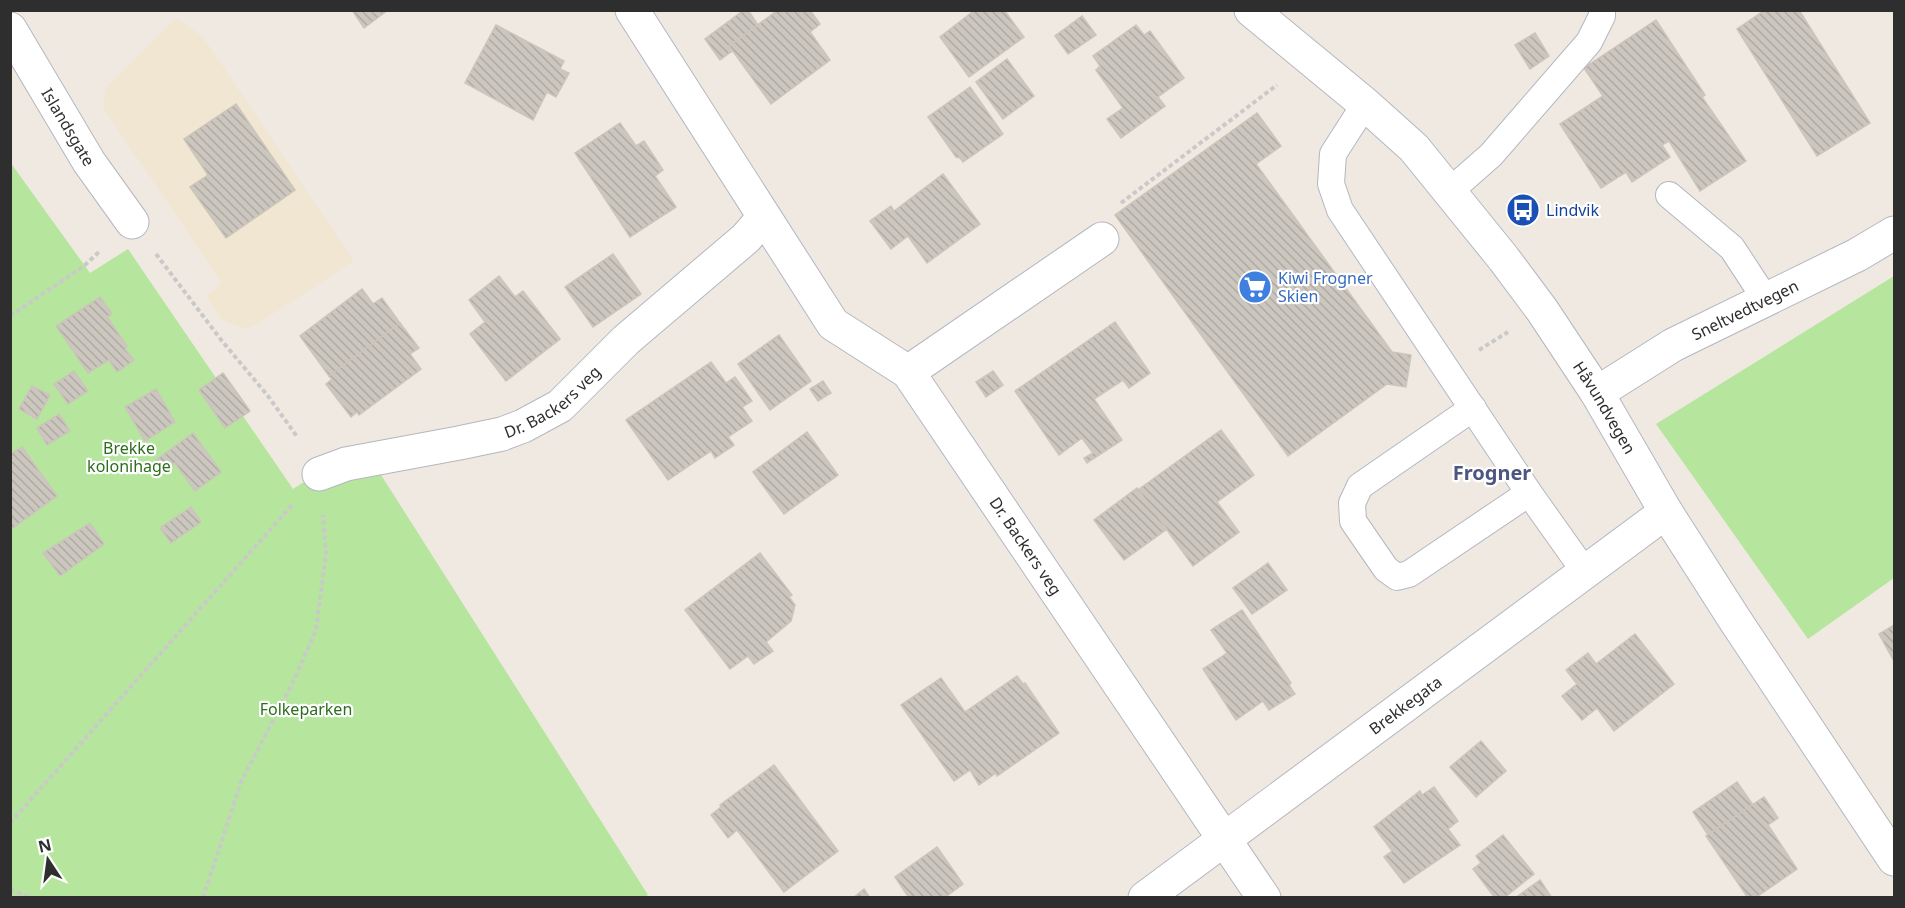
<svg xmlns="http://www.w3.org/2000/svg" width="1905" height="908" viewBox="0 0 1905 908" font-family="'Noto Sans',sans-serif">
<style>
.education{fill:#f0e6d1}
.park{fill:#b6e59e}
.building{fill:url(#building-back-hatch);stroke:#cbc5ba;stroke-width:1.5}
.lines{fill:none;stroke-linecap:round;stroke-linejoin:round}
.lane-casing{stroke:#b4b7c1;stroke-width:28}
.street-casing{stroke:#b4b7c1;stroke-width:35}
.secondary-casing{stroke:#b4b7c1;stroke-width:35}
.path{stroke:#c9c9c9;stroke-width:4;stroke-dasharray:4.5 3;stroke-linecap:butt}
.lane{stroke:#fff;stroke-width:26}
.street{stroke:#fff;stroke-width:33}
.secondary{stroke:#fff;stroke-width:33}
.labels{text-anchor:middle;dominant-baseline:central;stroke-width:4.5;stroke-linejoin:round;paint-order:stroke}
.street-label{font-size:16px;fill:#2e2e2e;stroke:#fff}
.transit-label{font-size:16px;fill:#164399;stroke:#fff;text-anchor:start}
.shop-label{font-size:16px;fill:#366cbe;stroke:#fff;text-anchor:start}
.park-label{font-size:16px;fill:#2c6e1b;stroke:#fff}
.quarter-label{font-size:20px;font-weight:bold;fill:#4d5680;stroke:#fff}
</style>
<defs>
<pattern id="building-back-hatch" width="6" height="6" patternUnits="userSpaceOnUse" patternTransform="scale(1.5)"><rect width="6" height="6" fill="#cbc7bf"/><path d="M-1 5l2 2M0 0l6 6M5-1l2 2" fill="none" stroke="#afaba4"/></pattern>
</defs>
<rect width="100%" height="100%" fill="#efe9e1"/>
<path class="education" d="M 176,18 L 203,37 L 354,261 L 257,324 L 244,329 L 221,319 L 206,296 L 222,283 L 104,109 L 105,88 Z"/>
<g class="park">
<path d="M 10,162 L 90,273 L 128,249 L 216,378 L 223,373 L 250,411 L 243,416 L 293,489 L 362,445 L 648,895 L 643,898 L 11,897 Z"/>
<path d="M 1894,276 L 1894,578 L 1808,639 L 1656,424 Z"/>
</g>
<g class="building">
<path d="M 352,10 L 388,10 L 364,28 Z"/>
<path d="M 744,10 L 748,10 L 758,25 L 729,46 L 732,51 L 720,60 L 705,39 Z"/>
<path d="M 778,10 L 810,10 L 820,24 L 810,32 L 830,60 L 771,104 L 729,46 Z"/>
<path d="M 975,10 L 1004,10 L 1024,37 L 969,77 L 940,37 Z"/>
<path d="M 1765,10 L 1799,10 L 1870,123 L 1817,156 L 1737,29 Z"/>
<path d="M 1082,16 L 1096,35 L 1068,54 L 1055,36 Z"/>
<path d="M 1656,20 L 1705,95 L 1702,97 L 1746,161 L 1700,191 L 1669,141 L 1662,145 L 1670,157 L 1632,182 L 1626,172 L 1601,188 L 1560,124 L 1603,96 L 1584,68 Z"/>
<path d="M 496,25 L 564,61 L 560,69 L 569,73 L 556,97 L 547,92 L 533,120 L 465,83 Z"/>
<path d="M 1136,25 L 1144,35 L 1150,31 L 1184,78 L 1158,97 L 1165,106 L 1121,138 L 1107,119 L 1123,108 L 1096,70 L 1100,66 L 1093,56 Z"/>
<path d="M 1535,33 L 1549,56 L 1530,69 L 1515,45 Z"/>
<path d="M 1007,59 L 1034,96 L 1003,119 L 976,82 Z"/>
<path d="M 970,87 L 1003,134 L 963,162 L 960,158 L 956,157 L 928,117 Z"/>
<path d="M 236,104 L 295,190 L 226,238 L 190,187 L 208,175 L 184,139 Z"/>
<path d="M 1257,113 L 1281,146 L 1256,164 L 1392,352 L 1411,355 L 1406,387 L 1387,384 L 1288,456 L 1115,215 Z"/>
<path d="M 620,123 L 636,146 L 644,141 L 663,170 L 655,176 L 676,207 L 630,237 L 575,153 Z"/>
<path d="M 943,174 L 980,224 L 927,263 L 908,236 L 891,249 L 870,221 L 891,206 L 894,211 Z"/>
<path d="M 613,254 L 641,294 L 593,327 L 565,287 Z"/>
<path d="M 499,276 L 515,297 L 523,291 L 560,339 L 506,381 L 470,334 L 485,322 L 469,300 Z"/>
<path d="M 362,289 L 373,304 L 382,298 L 400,323 L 329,376 L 300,336 Z"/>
<path d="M 100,297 L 112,314 L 107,317 L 127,346 L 125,349 L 134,360 L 117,372 L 109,360 L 88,373 L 56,326 Z"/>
<path d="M 1115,322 L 1150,373 L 1129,388 L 1123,380 L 1094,399 L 1122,440 L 1087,463 L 1084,458 L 1093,453 L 1082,438 L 1059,455 L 1015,391 Z"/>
<path d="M 400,323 L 419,348 L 410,354 L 421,369 L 359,415 L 357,412 L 351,417 L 326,384 L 332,379 L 329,376 Z"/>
<path d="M 779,335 L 811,381 L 770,410 L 738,364 Z"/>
<path d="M 711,362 L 726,383 L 735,377 L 752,401 L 742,407 L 752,421 L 728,437 L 734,445 L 715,458 L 711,451 L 668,480 L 626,420 Z"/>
<path d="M 74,371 L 88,391 L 68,404 L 54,384 Z"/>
<path d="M 993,371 L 1003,385 L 986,397 L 976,382 Z"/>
<path d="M 223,373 L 250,411 L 225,428 L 199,390 Z"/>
<path d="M 823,381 L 831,393 L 818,401 L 810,389 Z"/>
<path d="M 32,386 L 50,395 L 37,419 L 19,409 Z"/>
<path d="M 156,389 L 175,422 L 145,441 L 125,407 Z"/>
<path d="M 59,414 L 70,431 L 47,445 L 37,428 Z"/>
<path d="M 1221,430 L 1254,475 L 1217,502 L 1239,532 L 1193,566 L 1138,490 Z"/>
<path d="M 807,432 L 838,475 L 784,514 L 753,472 Z"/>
<path d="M 193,433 L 221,472 L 195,491 L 175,463 L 164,472 L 156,460 Z"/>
<path d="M 22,447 L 57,496 L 13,528 L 10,524 L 10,454 Z"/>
<path d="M 1137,488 L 1167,529 L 1124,560 L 1094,520 Z"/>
<path d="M 191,507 L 201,522 L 171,543 L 160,528 Z"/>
<path d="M 90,523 L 104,544 L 60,576 L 43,553 Z"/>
<path d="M 760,553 L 792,595 L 789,597 L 795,605 L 791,621 L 766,642 L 773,651 L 754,664 L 748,656 L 730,669 L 685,610 Z"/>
<path d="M 1268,563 L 1287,590 L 1252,614 L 1233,588 Z"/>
<path d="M 1242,610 L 1291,683 L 1289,685 L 1295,694 L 1269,710 L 1263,701 L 1236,720 L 1203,669 L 1227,653 L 1211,630 Z"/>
<path d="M 1894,625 L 1894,661 L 1879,634 Z"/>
<path d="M 1635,634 L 1674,684 L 1614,731 L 1597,708 L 1582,720 L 1562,696 L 1577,684 L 1566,670 L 1588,653 L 1596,664 Z"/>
<path d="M 1017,676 L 1023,684 L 1025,683 L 1059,733 L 997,776 L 996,773 L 979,785 L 970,770 L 954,781 L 901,705 L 941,678 L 965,712 Z"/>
<path d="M 1481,741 L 1506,771 L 1476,797 L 1450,767 Z"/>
<path d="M 774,765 L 838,851 L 784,892 L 737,830 L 728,838 L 711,815 L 721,807 L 720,805 Z"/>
<path d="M 1737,782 L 1753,805 L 1708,835 L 1693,812 Z"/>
<path d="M 1434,787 L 1458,821 L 1448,829 L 1460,845 L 1404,883 L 1384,857 L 1392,851 L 1374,827 L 1420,791 L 1422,795 Z"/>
<path d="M 1764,797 L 1778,818 L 1768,825 L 1797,869 L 1755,898 L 1748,898 L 1706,836 Z"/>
<path d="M 1503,835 L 1534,874 L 1504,898 L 1495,898 L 1473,869 L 1481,863 L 1476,856 Z"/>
<path d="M 937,847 L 963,884 L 944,898 L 909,898 L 895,877 Z"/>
<path d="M 1540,880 L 1552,898 L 1515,898 Z"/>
<path d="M 864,889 L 870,898 L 853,898 Z"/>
</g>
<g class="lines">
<defs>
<g id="lane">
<path d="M 1365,104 L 1333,154 L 1331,184 L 1340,210 L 1529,493 L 1585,572"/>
<path d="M 1450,191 L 1491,155 L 1589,42 L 1602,16 L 1602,10"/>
<path d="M 1669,195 L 1732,248 L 1766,300"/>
<path d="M 1473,408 L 1360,486 L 1352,503 L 1353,521 L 1386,569 L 1397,577 L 1409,574 L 1529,493"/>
</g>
<g id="street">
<path id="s1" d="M 632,10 L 833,324 L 908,372 L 1264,898"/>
<path id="s2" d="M 10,29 L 89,162 L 132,222"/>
<path d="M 908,372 L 1102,239"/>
<path id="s3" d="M 319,474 L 346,464 L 459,443 L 502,434 L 523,426 L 560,406 L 626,340 L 746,238 L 764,217"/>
<path id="s4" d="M 1145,898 L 1666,512"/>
</g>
<g id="secondary">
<path id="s5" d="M 1251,10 L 1365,104 L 1414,148 L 1504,259 L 1542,310 L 1597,393 L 1666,512 L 1735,620 L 1894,859"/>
<path id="s6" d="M 1597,393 L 1673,345 L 1857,255 L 1894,233"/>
</g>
</defs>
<use href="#lane" class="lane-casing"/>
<use href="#street" class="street-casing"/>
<use href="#secondary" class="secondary-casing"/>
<g class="path">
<path d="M 1121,203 L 1277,85"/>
<path d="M 156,254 L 222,341 L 268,396 L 298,438"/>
<path d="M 10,316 L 85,265 L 101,250"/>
<path d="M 1479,350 L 1508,332"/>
<path d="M 10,823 L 293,504"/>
<path d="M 10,890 L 33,898"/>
<path d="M 203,898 L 241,782 L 295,678 L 316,630 L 326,554 L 323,515"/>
</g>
<use href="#lane" class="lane"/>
<use href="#street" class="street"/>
<use href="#secondary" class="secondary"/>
</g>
<defs>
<symbol id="bus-disc" viewBox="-11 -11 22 22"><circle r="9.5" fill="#1a4fb4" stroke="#fff"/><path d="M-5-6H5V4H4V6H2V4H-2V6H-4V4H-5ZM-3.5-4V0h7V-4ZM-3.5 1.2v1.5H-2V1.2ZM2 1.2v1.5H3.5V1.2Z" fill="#fff"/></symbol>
<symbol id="supermarket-disc" viewBox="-11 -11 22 22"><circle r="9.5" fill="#3f7fe0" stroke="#fff"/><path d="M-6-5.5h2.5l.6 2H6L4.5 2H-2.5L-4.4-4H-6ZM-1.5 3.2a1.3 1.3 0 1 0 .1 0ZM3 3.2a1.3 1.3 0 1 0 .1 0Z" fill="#fff"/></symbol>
</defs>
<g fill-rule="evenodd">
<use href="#bus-disc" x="1504" y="191" width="38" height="38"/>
<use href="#supermarket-disc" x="1236" y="268" width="38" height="38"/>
</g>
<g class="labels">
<g class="street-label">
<text stroke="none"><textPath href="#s2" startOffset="114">Islandsgate</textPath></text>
<text stroke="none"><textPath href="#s6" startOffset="170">Sneltvedtvegen</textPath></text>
<text stroke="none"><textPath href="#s3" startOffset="248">Dr. Backers veg</textPath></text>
<text stroke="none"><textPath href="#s5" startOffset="536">Håvundvegen</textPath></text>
<text stroke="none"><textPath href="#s1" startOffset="672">Dr. Backers veg</textPath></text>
<text stroke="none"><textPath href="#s4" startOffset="324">Brekkegata</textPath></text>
</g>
<g class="transit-label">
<text x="1546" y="210">Lindvik</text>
</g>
<g class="shop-label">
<text x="1278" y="278">Kiwi Frogner<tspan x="1278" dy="18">Skien</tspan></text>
</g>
<g class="park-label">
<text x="129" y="448">Brekke<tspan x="129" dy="18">kolonihage</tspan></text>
<text x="306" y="709">Folkeparken</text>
</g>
<g class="quarter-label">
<text x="1492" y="472">Frogner</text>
</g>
</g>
<rect width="1905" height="908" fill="none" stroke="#2e2e2e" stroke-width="24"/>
<g transform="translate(48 860) rotate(347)" stroke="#ffffff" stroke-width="4.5" paint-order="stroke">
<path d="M0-4.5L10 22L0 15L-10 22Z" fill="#2e2e2e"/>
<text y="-9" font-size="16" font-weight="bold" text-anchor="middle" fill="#2e2e2e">N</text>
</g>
</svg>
